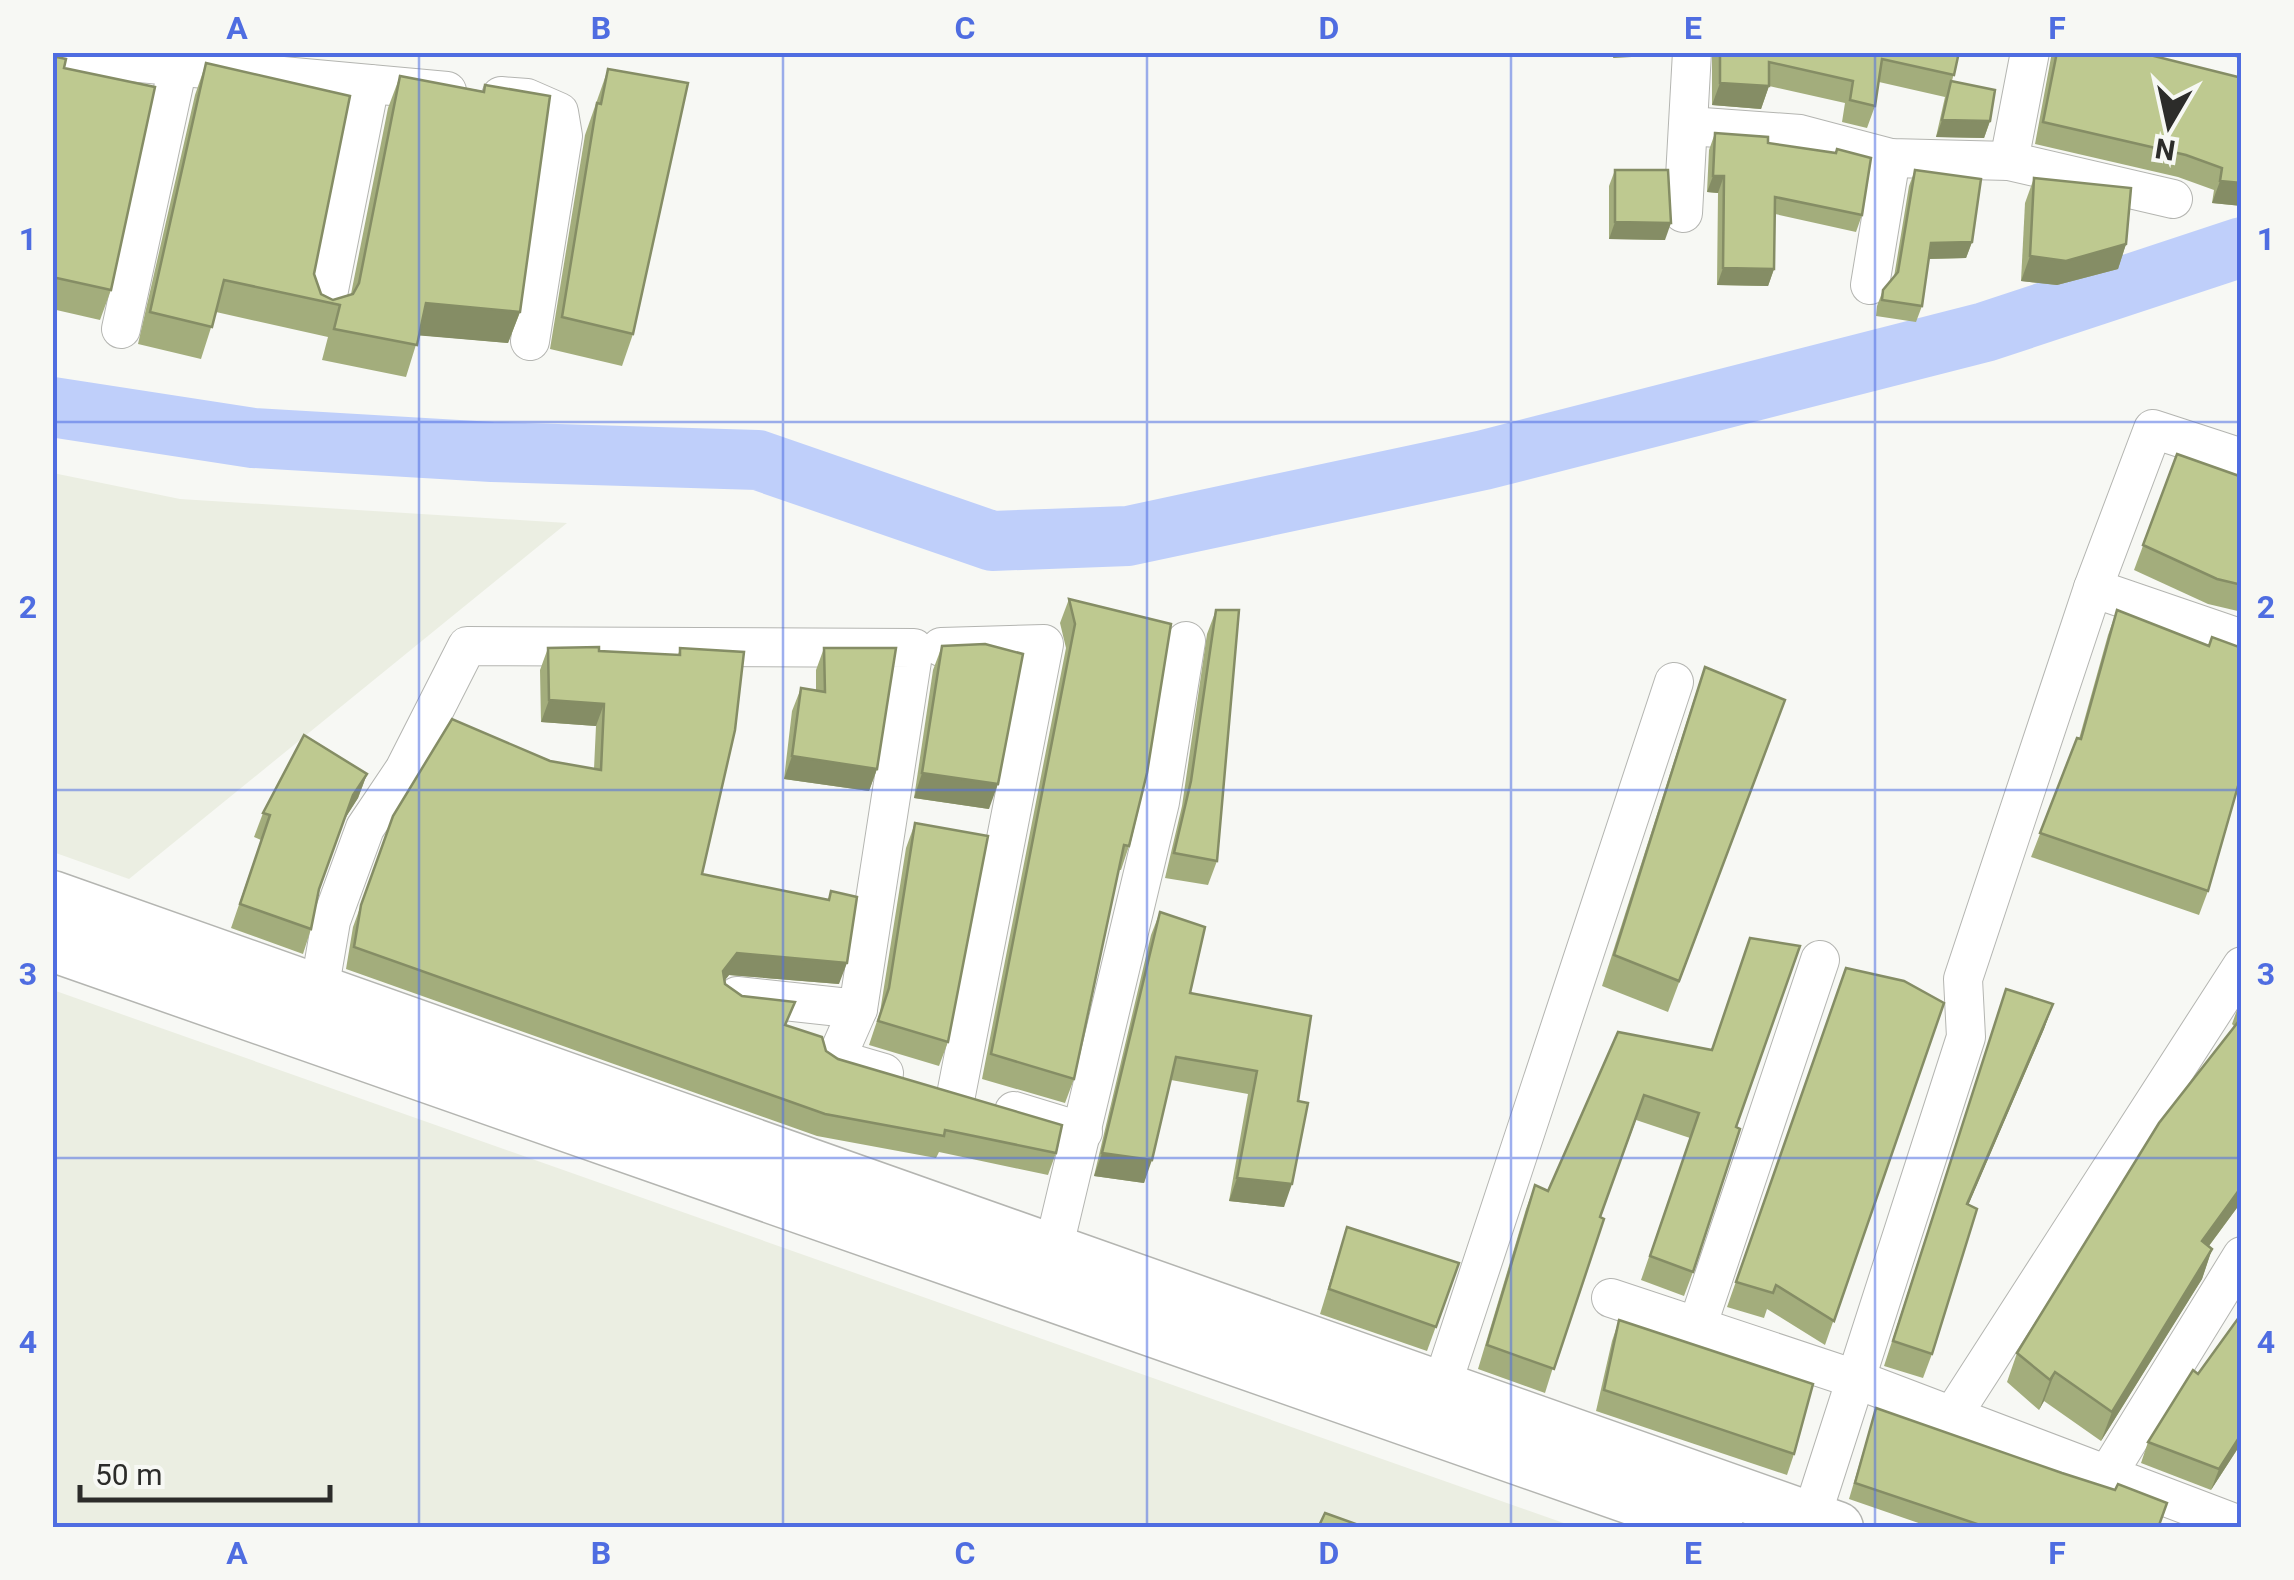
<svg xmlns="http://www.w3.org/2000/svg" width="2294" height="1580" viewBox="0 0 2294 1580" font-family="Roboto,sans-serif">
  <style>
    .built { fill: #ebeee2 }
    .lines { fill: none; stroke-linecap: round; stroke-linejoin: round }
    .river { stroke: #bfcffa; stroke-width: 60 }
    .street-casing { stroke: #b4b5b1; stroke-width: 40 }
    .secondary-casing { stroke: #b4b5b1; stroke-width: 55 }
    .street { stroke: #fff; stroke-width: 38 }
    .secondary { stroke: #fff; stroke-width: 52 }
    .wall { fill: #a3ad7c }
    .shaded-wall { fill: #858d65 }
    .building { fill: #bec990; stroke: #858d65; stroke-width: 2.5 }
    .grid { fill: none; stroke: #4f6de1; stroke-width: 2.5; stroke-opacity: 0.55 }
    .neatline { fill: none; stroke: #4f6de1; stroke-width: 4 }
    .grid-label { font-size: 32px; text-anchor: middle; font-weight: bold; fill: #4f6de1 }
  </style>
  <rect width="100%" height="100%" fill="#f7f8f4"/>
  <g class="built">
    <polygon points="53,473 180,499 567,523 129,879 53,852"/>
    <polygon points="53,990 1575,1527 53,1527"/>
  </g>
  <g class="lines">
    <polyline class="river" points="52,407 253,438 492,452 758,460 992,541 1128,536 1484,460 1985,332 2242,247"/>
    <defs>
      <g id="street">
        <polyline points="52,55 447,91"/>
        <polyline points="501,96 527,98 559,112 563,136 530,341"/>
        <polyline points="1689,126 1800,134 1891,158 2009,161 2173,199"/>
        <polyline points="2009,161 2030,52"/>
        <polyline points="1683,213 1692,52"/>
        <polyline points="1870,285 1891,158"/>
        <polyline points="325,310 370,84"/>
        <polyline points="121,329 178,66"/>
        <polyline points="2093,588 2242,639"/>
        <polyline points="941,647 1044,644 956,1095"/>
        <polyline points="319,991 331,921 365,828 404,770 467,646 914,648 858,1009 836,1059 884,1073"/>
        <polyline points="737,996 858,1009"/>
        <polyline points="1014,1111 1083,1132"/>
        <polyline points="1053,1250 1160,802 1186,641"/>
        <polyline points="1611,1298 1855,1379 2242,1526"/>
        <polyline points="1697,1327 1820,960"/>
        <polyline points="1441,1388 1674,682"/>
        <polyline points="1952,1416 2242,966"/>
        <polyline points="2107,1475 2242,1256"/>
        <polyline points="1811,1518 1966,1037 1963,979 2093,588 2153,429 2242,458"/>
      </g>
      <g id="secondary">
        <polyline points="52,897 1837,1528"/>
        <polyline points="52,945 1717,1528"/>
      </g>
    </defs>
    <use href="#street" class="street-casing"/>
    <use href="#secondary" class="secondary-casing"/>
    <use href="#street" class="street"/>
    <use href="#secondary" class="secondary"/>
  </g>
  <g class="wall">
    <polygon points="1712,52 1959,52 1952,81 1990,121 1984,138 1936,137 1945,97 1879,82 1875,106 1867,128 1842,122 1845,103 1769,86 1761,109 1712,105"/>
    <polygon points="2052,52 2138,52 2242,78 2242,206 2212,203 2214,190 2178,177 2035,144"/>
    <polygon points="2218,52 2242,52 2242,59"/>
    <polygon points="52,56 64,68 111,290 100,320 52,309"/>
    <polygon points="206,63 314,274 321,294 333,300 351,294 388,108 400,76 483,91 485,85 520,312 508,343 419,335 406,377 322,360 328,337 216,312 201,359 138,344 195,95"/>
    <polygon points="608,69 633,334 622,366 550,349 585,135"/>
    <polygon points="1715,133 1768,143 1862,215 1856,232 1775,214 1774,269 1768,286 1717,285 1718,193 1707,192 1709,150"/>
    <polygon points="1615,170 1665,240 1609,239 1609,186"/>
    <polygon points="1915,170 1972,242 1966,258 1929,259 1922,306 1916,322 1876,316 1877,306 1883,290 1894,277 1909,186"/>
    <polygon points="2034,178 2126,244 2118,269 2057,285 2021,281 2025,203"/>
    <polygon points="2177,454 2242,477 2242,612 2208,604 2134,570"/>
    <polygon points="1069,599 1129,846 1121,870 1118,870 1074,1079 1065,1103 982,1079 1066,648 1060,623"/>
    <polygon points="1216,610 1217,861 1208,885 1165,878 1182,806 1207,634"/>
    <polygon points="2117,610 2209,646 2242,648 2242,793 2236,791 2208,891 2199,915 2031,857 2077,738 2079,739 2108,635"/>
    <polygon points="942,646 989,809 914,798 933,670"/>
    <polygon points="548,648 678,655 680,648 702,874 839,984 729,975 724,981 725,984 838,1059 1056,1153 1048,1175 939,1152 936,1158 817,1136 346,969 353,927 393,816 550,761 594,769 596,726 541,722 540,670"/>
    <polygon points="824,648 877,769 869,791 784,779 792,711 801,688 816,690 816,670"/>
    <polygon points="1705,667 1785,700 1668,1012 1602,986 1694,699"/>
    <polygon points="367,774 358,798 344,820 319,889 311,929 303,954 231,928 261,840 254,837 263,813"/>
    <polygon points="915,823 948,1042 939,1066 869,1045 880,1012 906,848"/>
    <polygon points="1160,912 1190,993 1298,1101 1284,1207 1229,1201 1248,1094 1171,1080 1144,1183 1094,1176 1151,935"/>
    <polygon points="1846,968 1944,1003 1825,1345 1767,1309 1764,1318 1727,1307"/>
    <polygon points="2006,989 2053,1004 2044,1029 1968,1205 1932,1354 1923,1378 1884,1366"/>
    <polygon points="2242,996 2242,1201 2209,1246 2212,1249 2202,1279 2101,1441 2044,1401 2039,1410 2007,1382 2017,1353 2234,1026 2232,1024"/>
    <polygon points="1618,1032 1736,1127 1693,1272 1684,1296 1641,1280 1690,1138 1636,1120 1600,1217 1545,1393 1478,1369 1526,1209 1535,1185 1548,1191"/>
    <polygon points="1347,1227 1459,1263 1427,1351 1320,1314"/>
    <polygon points="2242,1313 2242,1442 2211,1490 2141,1463 2148,1442"/>
    <polygon points="1619,1320 1794,1454 1787,1475 1596,1411 1612,1341"/>
    <polygon points="1876,1408 2062,1473 2115,1490 2158,1528 1933,1528 1849,1499"/>
  </g>
  <g class="shaded-wall">
    <polygon points="1615,52 1670,52 1669,55 1613,58"/>
    <polygon points="1720,83 1769,86 1761,109 1712,105"/>
    <polygon points="1942,120 1990,121 1984,138 1936,137"/>
    <polygon points="1713,176 1724,176 1718,193 1707,192"/>
    <polygon points="2220,181 2242,183 2242,206 2212,203"/>
    <polygon points="1615,222 1671,223 1665,240 1609,239"/>
    <polygon points="1972,242 1966,258 1925,259 1931,243"/>
    <polygon points="2126,244 2118,269 2057,285 2021,281 2030,256"/>
    <polygon points="1723,268 1774,269 1768,286 1717,285"/>
    <polygon points="426,303 520,312 508,343 414,335"/>
    <polygon points="549,700 604,704 596,726 541,722"/>
    <polygon points="792,756 877,769 869,791 784,779"/>
    <polygon points="922,773 998,784 989,809 914,798"/>
    <polygon points="367,774 358,798 344,820 353,795"/>
    <polygon points="737,953 847,963 839,984 729,975 715,993 723,971"/>
    <polygon points="2053,1004 2044,1029 1958,1229 1967,1204"/>
    <polygon points="1102,1153 1152,1160 1144,1183 1094,1176"/>
    <polygon points="1237,1178 1292,1184 1284,1207 1229,1201"/>
    <polygon points="2242,1186 2242,1201 2191,1270 2202,1241"/>
    <polygon points="2212,1249 2202,1279 2101,1441 2112,1412"/>
    <polygon points="2055,1372 2044,1401 2039,1410 2050,1380"/>
    <polygon points="2242,1433 2242,1442 2211,1490 2219,1469"/>
  </g>
  <g class="building">
    <polygon points="1720,52 1959,52 1954,75 1882,59 1875,106 1850,100 1853,81 1769,62 1769,86 1720,83"/>
    <polygon points="2057,52 2138,52 2242,78 2242,183 2220,181 2222,168 2186,155 2043,122"/>
    <polygon points="52,56 66,59 64,68 155,87 111,290 52,277"/>
    <polygon points="206,63 350,96 314,274 321,294 333,300 353,294 359,283 400,76 484,92 485,85 550,96 520,312 426,303 417,345 334,329 340,305 224,280 212,327 150,312"/>
    <polygon points="608,69 688,83 633,334 562,317 597,103 601,104"/>
    <polygon points="1951,81 1995,90 1990,121 1942,120"/>
    <polygon points="1715,133 1768,137 1768,143 1836,153 1837,149 1871,158 1862,215 1775,197 1774,269 1723,268 1724,176 1713,176"/>
    <polygon points="1615,170 1668,170 1671,223 1615,222"/>
    <polygon points="1915,170 1981,179 1972,242 1931,243 1922,306 1882,300 1883,290 1898,272"/>
    <polygon points="2034,178 2131,188 2126,244 2066,261 2030,256"/>
    <polygon points="2177,454 2242,477 2242,585 2217,579 2143,545"/>
    <polygon points="1069,599 1171,624 1147,773 1129,846 1124,845 1074,1079 991,1054 1075,624"/>
    <polygon points="1216,610 1239,610 1217,861 1174,853 1191,781"/>
    <polygon points="2117,610 2209,646 2212,637 2242,648 2242,772 2208,891 2040,833 2077,738 2081,739"/>
    <polygon points="985,644 1023,654 998,784 922,773 942,646"/>
    <polygon points="599,647 599,651 680,655 680,648 744,652 735,730 702,874 829,900 831,891 857,897 847,963 737,953 723,971 725,984 742,996 795,1002 785,1025 822,1037 826,1051 838,1059 1062,1125 1056,1153 945,1130 944,1136 825,1114 354,947 361,905 393,816 452,719 550,761 601,770 604,704 549,700 548,648"/>
    <polygon points="824,648 896,648 877,769 792,756 801,688 825,692"/>
    <polygon points="1705,667 1785,700 1679,981 1614,955"/>
    <polygon points="304,735 367,774 353,795 319,889 311,929 240,904 270,815 263,813"/>
    <polygon points="915,823 988,836 948,1042 878,1021 889,988"/>
    <polygon points="1160,912 1205,927 1190,993 1311,1016 1298,1101 1308,1103 1292,1184 1237,1178 1257,1071 1176,1057 1152,1160 1102,1153"/>
    <polygon points="1750,938 1800,946 1736,1127 1740,1129 1693,1272 1650,1256 1699,1113 1644,1095 1600,1217 1604,1219 1554,1369 1487,1345 1535,1185 1548,1191 1618,1032 1712,1050"/>
    <polygon points="1846,968 1904,981 1944,1003 1834,1321 1776,1285 1773,1293 1736,1282"/>
    <polygon points="2006,989 2053,1004 1967,1204 1977,1209 1932,1354 1893,1341"/>
    <polygon points="2242,1017 2242,1186 2202,1241 2212,1249 2112,1412 2055,1372 2050,1380 2017,1353 2159,1123"/>
    <polygon points="1347,1227 1459,1263 1436,1327 1329,1289"/>
    <polygon points="2242,1313 2242,1433 2219,1469 2148,1442 2193,1370 2198,1374"/>
    <polygon points="1619,1320 1813,1384 1794,1454 1604,1390"/>
    <polygon points="1876,1408 2062,1473 2115,1490 2118,1484 2167,1503 2158,1528 1989,1528 1855,1483"/>
    <polygon points="1325,1513 1367,1528 1318,1528"/>
  </g>
  <path class="grid" d="M419,52V1528M783,52V1528M1147,52V1528M1511,52V1528M1875,52V1528M52,422H2242M52,790H2242M52,1158H2242"/>
  <rect width="2294" height="1580" fill="none" stroke="#f7f8f4" stroke-width="110"/>
  <g transform="translate(2169 125) rotate(189)" stroke="#f7f8f4" stroke-width="8" paint-order="stroke">
  <path d="M0-8L18 38L0 25L-18 38Z" fill="#2c2c2a"/>
  <text y="-15" font-size="28" font-weight="bold" text-anchor="middle" fill="#2c2c2a">N</text>
  </g>
  <path d="M80 1485v15h250v-15" fill="none" stroke="#2c2c2a" stroke-width="5"/>
  <text x="95" y="1485" font-size="30" fill="#2c2c2a" stroke="#f7f8f4" stroke-width="8" paint-order="stroke">50 m</text>
  <rect x="55" y="55" width="2184" height="1470" class="neatline"/>
  <g class="grid-label">
    <text x="237" y="39">A</text>
    <text x="601" y="39">B</text>
    <text x="965" y="39">C</text>
    <text x="1329" y="39">D</text>
    <text x="1693" y="39">E</text>
    <text x="2057" y="39">F</text>
    <text x="28" y="250">1</text>
    <text x="2266" y="250">1</text>
    <text x="28" y="618">2</text>
    <text x="2266" y="618">2</text>
    <text x="28" y="985">3</text>
    <text x="2266" y="985">3</text>
    <text x="28" y="1353">4</text>
    <text x="2266" y="1353">4</text>
    <text x="237" y="1564">A</text>
    <text x="601" y="1564">B</text>
    <text x="965" y="1564">C</text>
    <text x="1329" y="1564">D</text>
    <text x="1693" y="1564">E</text>
    <text x="2057" y="1564">F</text>
  </g>
</svg>
